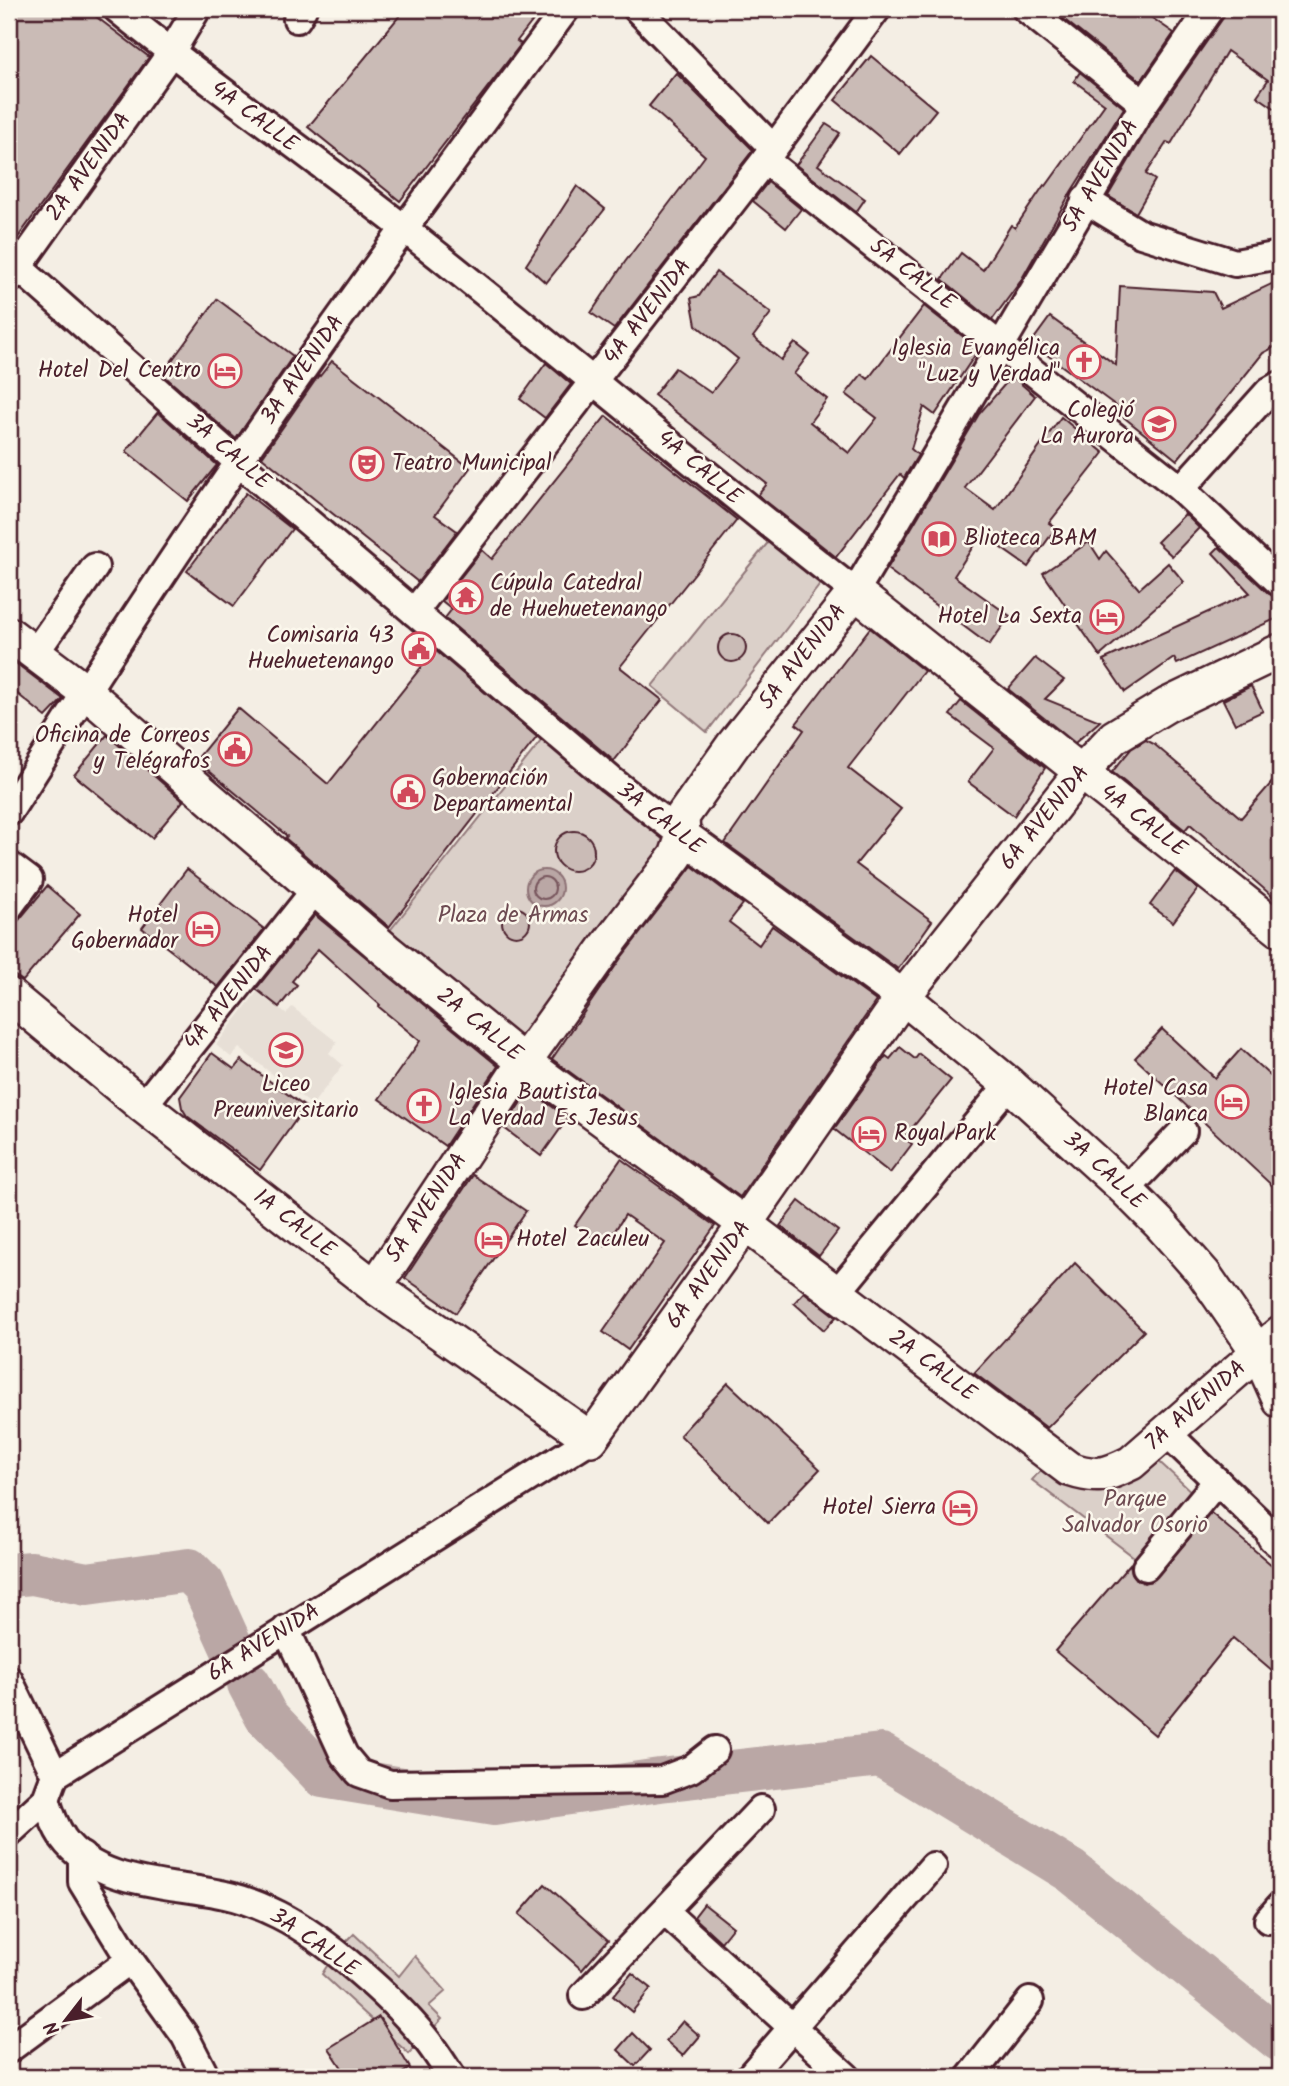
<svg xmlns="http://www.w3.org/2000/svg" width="1289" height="2086" viewBox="0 0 1289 2086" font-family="Kalam,sans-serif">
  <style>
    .built { fill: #e7dfd6 }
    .green { fill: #dbd0c9; stroke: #92787a; stroke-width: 2 }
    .water { fill: #baa7a5; stroke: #8d7174; stroke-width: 2 }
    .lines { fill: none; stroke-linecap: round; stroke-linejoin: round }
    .shore { stroke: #77555c; stroke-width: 2 }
    .river { stroke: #baa7a5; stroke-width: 44 }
    .building { fill: #cabbb6; stroke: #4a1f2b; stroke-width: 2 }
    .minor-casing { stroke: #4a1f2b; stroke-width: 32 }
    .major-casing { stroke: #4a1f2b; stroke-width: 38 }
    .minor { stroke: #fbf7ec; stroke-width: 26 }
    .major { stroke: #fbf7ec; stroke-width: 33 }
    .labels { text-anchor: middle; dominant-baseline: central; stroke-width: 5; stroke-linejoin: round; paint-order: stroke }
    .street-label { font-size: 23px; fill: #4a1f2b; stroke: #fbf7ec }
    .poi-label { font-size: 23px; fill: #4a1f2b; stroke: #fbf7ec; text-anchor: end }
    .park-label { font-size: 23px; fill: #6e4b52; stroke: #fbf7ec }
  </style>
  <rect width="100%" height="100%" fill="#f4eee4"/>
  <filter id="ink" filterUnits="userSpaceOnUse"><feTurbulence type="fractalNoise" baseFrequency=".0143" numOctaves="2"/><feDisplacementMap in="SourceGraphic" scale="14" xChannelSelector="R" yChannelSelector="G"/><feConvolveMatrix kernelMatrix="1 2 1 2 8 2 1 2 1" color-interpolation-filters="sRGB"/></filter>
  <g filter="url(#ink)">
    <polygon class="built" points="257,992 286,1014 292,1007 337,1042 329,1053 343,1065 312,1105 239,1048 231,1057 216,1045"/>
    <g class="green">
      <polygon points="770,540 822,582 707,732 652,686"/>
      <polygon points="549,731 675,836 530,1045 388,933"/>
      <polygon points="1153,1456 1194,1494 1142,1563 1032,1480 1046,1464"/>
      <polygon points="354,1934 399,1976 415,1956 446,1991 429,2006 442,2019 409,2054 322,1974 335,1953"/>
    </g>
    <circle class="water" cx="544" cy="888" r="18"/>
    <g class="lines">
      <circle class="shore" cx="544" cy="888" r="11"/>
      <g class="river">
        <polyline points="9,1575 32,1573 87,1584 189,1570 203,1584 232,1648"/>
        <polyline points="249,1684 266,1716 323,1776 494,1804 660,1780 881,1755 1071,1871 1280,2040"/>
      </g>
    </g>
    <g class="building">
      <polygon points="9,9 86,9 149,57 13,244 9,244"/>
      <polygon points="405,9 542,9 517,41 521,44 400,201 308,127"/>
      <polygon points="1051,9 1139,9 1174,33 1141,81"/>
      <polygon points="1226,9 1280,9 1280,112 1257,96 1268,80 1227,51 1171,144 1167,142 1146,174 1155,180 1136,213 1108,196 1157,113 1223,18"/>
      <polygon points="871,56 936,110 900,154 835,100"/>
      <polygon points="1080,72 1124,108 1071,192 1020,282 992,320 942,279 961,253 983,270 1011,225 1015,228 1044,185 1046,186 1105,104 1074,81"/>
      <polygon points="676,73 753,150 614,329 591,313 625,262 705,156 649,106"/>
      <polygon points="826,124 840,133 818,165 865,199 856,212 796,165"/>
      <polygon points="768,182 801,209 786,228 753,201"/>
      <polygon points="577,186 605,209 546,283 526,265"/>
      <polygon points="716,272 771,313 753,337 781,360 795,343 809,354 794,374 827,399 810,422 849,453 877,418 846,394 862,374 868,379 924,306 979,349 935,415 924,407 911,449 918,455 904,478 900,474 836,557 758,495 767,484 654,395 675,368 711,393 738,359 696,325 691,298 699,296"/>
      <polygon points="1280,280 1280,344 1263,353 1177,460 1116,411 1119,408 1031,343 1050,317 1116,365 1120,286 1213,292 1221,308"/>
      <polygon points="217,299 293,356 236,439 162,374"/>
      <polygon points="332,361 470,468 435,515 457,531 418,582 262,457 319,375 320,376"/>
      <polygon points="546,363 571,384 545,418 520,399"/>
      <polygon points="1012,376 1035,396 965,488 995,510 1061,417 1104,453 1049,523 1056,528 1028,567 981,534 954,576 1010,616 989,645 887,569 979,414"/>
      <polygon points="158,412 217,465 188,501 126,451"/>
      <polygon points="606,416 737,520 620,667 662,700 614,761 445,618 452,609 442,601 482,550 492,559"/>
      <polygon points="246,493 292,529 234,606 187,571"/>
      <polygon points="1185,514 1199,528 1172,556 1157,542"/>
      <polygon points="1089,542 1100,559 1106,551 1139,589 1168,563 1184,582 1100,656 1043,573"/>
      <polygon points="1219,547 1269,594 1280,598 1280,617 1177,664 1174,658 1125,692 1103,660 1250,593 1213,553"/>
      <polygon points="870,628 924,671 848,768 901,809 856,864 932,921 898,969 725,843 804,730 796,724"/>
      <circle cx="732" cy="648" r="14"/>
      <polygon points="435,650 537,737 389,927 285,838 287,836 196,760 238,708 328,784"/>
      <polygon points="9,658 63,699 46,717 9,687"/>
      <polygon points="1035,658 1064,680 1045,699 1100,721 1075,743 1008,689"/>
      <polygon points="1251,686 1263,711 1235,724 1223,700"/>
      <polygon points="961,701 1045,768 1014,816 968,782 994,748 950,715"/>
      <polygon points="107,735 183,801 152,838 74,775"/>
      <polygon points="1146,740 1154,744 1241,818 1280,773 1280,903 1190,824 1185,830 1112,772 1131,749"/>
      <circle cx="574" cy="851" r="20"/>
      <polygon points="692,866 743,904 729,922 759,945 772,926 876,1001 740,1197 552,1059 621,958"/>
      <polygon points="187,869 264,929 218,987 142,928"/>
      <polygon points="1175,871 1198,889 1173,922 1150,905"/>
      <polygon points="47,886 80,914 23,981 9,972 9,932"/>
      <circle cx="516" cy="922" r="14"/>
      <polygon points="315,915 498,1066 445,1146 379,1099 420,1041 379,1007 380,1005 318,949 292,981 297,985 279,1007 256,989"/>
      <polygon points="1162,1029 1215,1078 1241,1049 1280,1085 1280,1193 1135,1058"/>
      <polygon points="900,1047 915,1059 919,1054 951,1080 904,1138 912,1144 890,1173 834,1129 886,1056 890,1059"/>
      <polygon points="212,1053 234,1069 241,1060 305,1107 260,1170 187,1116 182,1108 180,1097"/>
      <polygon points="529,1090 568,1118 541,1156 504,1128"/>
      <polygon points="621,1159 715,1226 628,1350 603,1332 665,1243 625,1215 605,1246 575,1225"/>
      <polygon points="473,1175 526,1211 456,1313 405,1278"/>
      <polygon points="799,1201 838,1231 819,1256 780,1226"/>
      <polygon points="1075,1263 1144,1331 1047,1428 974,1373"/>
      <polygon points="804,1292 836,1317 824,1330 794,1303"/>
      <polygon points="728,1383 820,1469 768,1523 680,1435"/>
      <polygon points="1211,1513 1280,1572 1280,1678 1233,1638 1155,1735 1055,1651 1130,1564 1132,1573 1137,1580 1144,1583 1152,1581"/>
      <polygon points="545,1884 608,1940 582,1970 519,1914"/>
      <polygon points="704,1904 733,1927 721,1942 694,1917"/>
      <polygon points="632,1973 651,1988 632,2012 613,1996"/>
      <polygon points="379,2017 410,2068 396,2077 348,2077 329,2048"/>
      <polygon points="683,2021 700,2036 683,2056 666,2041"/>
      <polygon points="633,2033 650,2050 635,2066 618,2050"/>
    </g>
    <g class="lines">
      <defs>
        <g id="minor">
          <path d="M117,9C211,86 311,155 406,230C557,349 703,474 855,592L1144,104L1210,9"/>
          <polyline points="637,9 773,148"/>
          <polyline points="1026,9 1144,104"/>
          <polyline points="297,19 303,9"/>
          <polyline points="765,160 1181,489 1280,583"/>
          <polyline points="1085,200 1141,234 1235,263 1280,255"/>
          <polyline points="9,259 238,462 610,779 683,836"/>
          <polyline points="10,279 170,54 197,9"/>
          <polyline points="1181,489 1269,391 1280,385"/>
          <polyline points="414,612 765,160 877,9"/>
          <polyline points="35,653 95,567"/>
          <path d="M9,812C83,695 159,578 238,463C343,309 455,159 566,9"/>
          <polyline points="9,865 29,880 9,907"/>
          <polyline points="143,1106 315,890"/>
          <polyline points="1126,1190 1183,1131"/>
          <polyline points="836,1294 1009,1084"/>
          <polyline points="1165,1431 1274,1536"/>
          <polyline points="1146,1567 1217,1481"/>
          <polyline points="286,1629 344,1755 359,1773 390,1784 662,1780 691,1769 715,1750"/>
          <polyline points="9,1680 55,1775"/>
          <path d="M46,1799C50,1813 55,1826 63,1838C97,1886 174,1883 225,1895C244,1899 261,1906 279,1915C325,1938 393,1998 425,2038C435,2050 443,2064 452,2077"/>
          <polyline points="9,1833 46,1799 55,1775 591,1439"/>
          <polyline points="82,1856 82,1882 130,1960 185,2036 206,2077"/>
          <polyline points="665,1912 847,2077"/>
          <polyline points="1268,1920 1280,1906"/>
          <polyline points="583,1996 761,1809"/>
          <polyline points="9,2049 130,1960"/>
          <polyline points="749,2077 933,1866"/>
          <polyline points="970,2077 1030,2001"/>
        </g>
        <g id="major">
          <path d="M9,634L86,692L386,950L524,1062L745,1224L1069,1469C1096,1478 1105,1476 1131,1463L1280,1333"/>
          <polyline points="683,836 903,997 1009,1084 1126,1190 1160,1224 1204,1274 1258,1352 1280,1401"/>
          <polyline points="9,995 143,1106 375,1287 591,1439 745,1224 903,997 1081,772 1114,737 1167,705 1280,651"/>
          <polyline points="375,1287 524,1062 606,947 676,856 683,836 682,817 733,745 855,592 1280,930"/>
          <polyline points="1280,1530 1274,1536 1280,1541"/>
        </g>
      </defs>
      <use href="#minor" class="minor-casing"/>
      <use href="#major" class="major-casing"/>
      <use href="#minor" class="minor"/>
      <use href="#major" class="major"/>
    </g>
  </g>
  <defs>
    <symbol id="church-ring" viewBox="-11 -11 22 22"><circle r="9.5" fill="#fbf7ec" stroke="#d1495b" stroke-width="1.5"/><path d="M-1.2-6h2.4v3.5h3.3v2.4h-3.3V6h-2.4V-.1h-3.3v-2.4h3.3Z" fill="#d1495b"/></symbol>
    <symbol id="hotel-ring" viewBox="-11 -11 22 22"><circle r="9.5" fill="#fbf7ec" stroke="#d1495b" stroke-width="1.5"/><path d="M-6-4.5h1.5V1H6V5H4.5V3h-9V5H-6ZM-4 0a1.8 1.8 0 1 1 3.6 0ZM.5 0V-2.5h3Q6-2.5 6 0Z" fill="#d1495b"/></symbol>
    <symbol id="university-ring" viewBox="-11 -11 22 22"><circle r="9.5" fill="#fbf7ec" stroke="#d1495b" stroke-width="1.5"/><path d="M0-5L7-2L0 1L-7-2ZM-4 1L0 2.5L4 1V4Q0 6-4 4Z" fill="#d1495b"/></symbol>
    <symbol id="theatre-ring" viewBox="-11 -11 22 22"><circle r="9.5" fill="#fbf7ec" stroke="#d1495b" stroke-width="1.5"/><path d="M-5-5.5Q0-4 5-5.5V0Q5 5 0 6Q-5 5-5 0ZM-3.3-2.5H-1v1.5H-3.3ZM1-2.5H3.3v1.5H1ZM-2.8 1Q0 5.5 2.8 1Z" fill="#d1495b"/></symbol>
    <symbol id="library-ring" viewBox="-11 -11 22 22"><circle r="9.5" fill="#fbf7ec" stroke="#d1495b" stroke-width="1.5"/><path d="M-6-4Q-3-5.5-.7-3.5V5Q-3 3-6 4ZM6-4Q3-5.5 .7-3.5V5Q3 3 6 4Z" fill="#d1495b"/></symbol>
    <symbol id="temple-ring" viewBox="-11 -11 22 22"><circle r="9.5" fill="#fbf7ec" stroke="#d1495b" stroke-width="1.5"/><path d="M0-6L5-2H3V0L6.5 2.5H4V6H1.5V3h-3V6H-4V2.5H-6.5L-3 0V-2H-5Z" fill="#d1495b"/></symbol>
    <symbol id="civic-ring" viewBox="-11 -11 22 22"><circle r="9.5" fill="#fbf7ec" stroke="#d1495b" stroke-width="1.5"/><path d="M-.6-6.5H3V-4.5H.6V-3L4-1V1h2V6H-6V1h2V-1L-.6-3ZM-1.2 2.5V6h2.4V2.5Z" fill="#d1495b"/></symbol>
    <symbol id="school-ring" viewBox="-11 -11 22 22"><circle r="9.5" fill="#fbf7ec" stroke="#d1495b" stroke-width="1.5"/><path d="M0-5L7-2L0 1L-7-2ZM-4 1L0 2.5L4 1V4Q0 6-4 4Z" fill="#d1495b"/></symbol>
  </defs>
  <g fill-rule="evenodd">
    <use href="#church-ring" x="1065" y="343" width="38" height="38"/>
    <use href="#hotel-ring" x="206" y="352" width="38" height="38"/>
    <use href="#university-ring" x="1140" y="405" width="38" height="38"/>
    <use href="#theatre-ring" x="348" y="445" width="38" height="38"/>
    <use href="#library-ring" x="920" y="520" width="38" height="38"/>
    <use href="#temple-ring" x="447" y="578" width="38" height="38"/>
    <use href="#hotel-ring" x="1088" y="598" width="38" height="38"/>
    <use href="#civic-ring" x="400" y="630" width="38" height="38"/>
    <use href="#civic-ring" x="216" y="730" width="38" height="38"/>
    <use href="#civic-ring" x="389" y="773" width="38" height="38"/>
    <use href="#hotel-ring" x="184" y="910" width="38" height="38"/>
    <use href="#school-ring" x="267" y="1031" width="38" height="38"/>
    <use href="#hotel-ring" x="1213" y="1083" width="38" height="38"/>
    <use href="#church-ring" x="405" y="1087" width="38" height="38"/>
    <use href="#hotel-ring" x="850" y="1115" width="38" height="38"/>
    <use href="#hotel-ring" x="473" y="1221" width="38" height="38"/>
    <use href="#hotel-ring" x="941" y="1489" width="38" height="38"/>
  </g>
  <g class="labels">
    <g class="street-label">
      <text transform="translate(254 117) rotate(37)">4A CALLE</text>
      <text transform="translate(89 167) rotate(-54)">2A AVENIDA</text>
      <text transform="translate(1101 176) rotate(-59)">5A AVENIDA</text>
      <text transform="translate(912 275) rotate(38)">5A CALLE</text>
      <text transform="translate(648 312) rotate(-52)">4A AVENIDA</text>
      <text transform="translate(303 370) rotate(-55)">3A AVENIDA</text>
      <text transform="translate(228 452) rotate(41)">3A CALLE</text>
      <text transform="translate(699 468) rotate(40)">4A CALLE</text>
      <text transform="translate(803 657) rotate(-52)">5A AVENIDA</text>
      <text transform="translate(1045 818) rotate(-51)">6A AVENIDA</text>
      <text transform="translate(660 819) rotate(38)">3A CALLE</text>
      <text transform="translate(1143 821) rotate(38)">4A CALLE</text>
      <text transform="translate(229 998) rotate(-51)">4A AVENIDA</text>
      <text transform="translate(479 1025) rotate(39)">2A CALLE</text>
      <text transform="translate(1104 1171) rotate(43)">3A CALLE</text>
      <text transform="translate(427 1208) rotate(-56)">5A AVENIDA</text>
      <text transform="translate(294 1224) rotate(38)">1A CALLE</text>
      <text transform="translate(709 1275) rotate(-54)">6A AVENIDA</text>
      <text transform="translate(932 1366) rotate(37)">2A CALLE</text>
      <text transform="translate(1196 1406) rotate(-41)">7A AVENIDA</text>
      <text transform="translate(264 1643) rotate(-32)">6A AVENIDA</text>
      <text transform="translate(314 1943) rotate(35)">3A CALLE</text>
    </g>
    <g class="poi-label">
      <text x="1060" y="349">Iglesia Evangélica<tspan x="1060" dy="26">"Luz y Verdad"</tspan></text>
      <text x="201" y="371">Hotel Del Centro</text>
      <text x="1134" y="411">Colegió<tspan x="1134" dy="26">La Aurora</tspan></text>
      <text x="392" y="464" text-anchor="start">Teatro Municipal</text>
      <text x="964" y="539" text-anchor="start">Blioteca BAM</text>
      <text x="490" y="584" text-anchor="start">Cúpula Catedral<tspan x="490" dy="26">de Huehuetenango</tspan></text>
      <text x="1082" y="617">Hotel La Sexta</text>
      <text x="394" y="636">Comisaria 43<tspan x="394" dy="26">Huehuetenango</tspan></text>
      <text x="210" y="736">Oficina de Correos<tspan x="210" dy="26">y Telégrafos</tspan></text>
      <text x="432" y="779" text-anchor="start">Gobernación<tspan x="432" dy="26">Departamental</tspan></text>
      <text x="178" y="916">Hotel<tspan x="178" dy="26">Gobernador</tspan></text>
      <text x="286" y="1085" text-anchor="middle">Liceo<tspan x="286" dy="26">Preuniversitario</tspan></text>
      <text x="1208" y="1089">Hotel Casa<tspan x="1208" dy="26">Blanca</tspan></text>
      <text x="448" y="1093" text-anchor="start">Iglesia Bautista<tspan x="448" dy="26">La Verdad Es Jesus</tspan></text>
      <text x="894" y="1134" text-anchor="start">Royal Park</text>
      <text x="516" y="1240" text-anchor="start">Hotel Zaculeu</text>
      <text x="936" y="1508">Hotel Sierra</text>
    </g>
    <g class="park-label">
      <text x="513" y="916">Plaza de Armas</text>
      <text x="1135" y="1500">Parque<tspan x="1135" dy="26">Salvador Osorio</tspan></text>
    </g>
  </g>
  <rect width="1289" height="2086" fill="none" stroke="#fbf7ec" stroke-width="35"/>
  <rect x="18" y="18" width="1254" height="2051" fill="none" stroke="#4a1f2b" stroke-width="2.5" filter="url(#ink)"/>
  <g transform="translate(66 2020) rotate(239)" stroke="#fbf7ec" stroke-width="5" paint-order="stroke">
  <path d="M0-5L12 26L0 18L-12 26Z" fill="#4a1f2b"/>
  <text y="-10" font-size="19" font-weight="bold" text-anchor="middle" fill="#4a1f2b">N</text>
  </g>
</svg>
